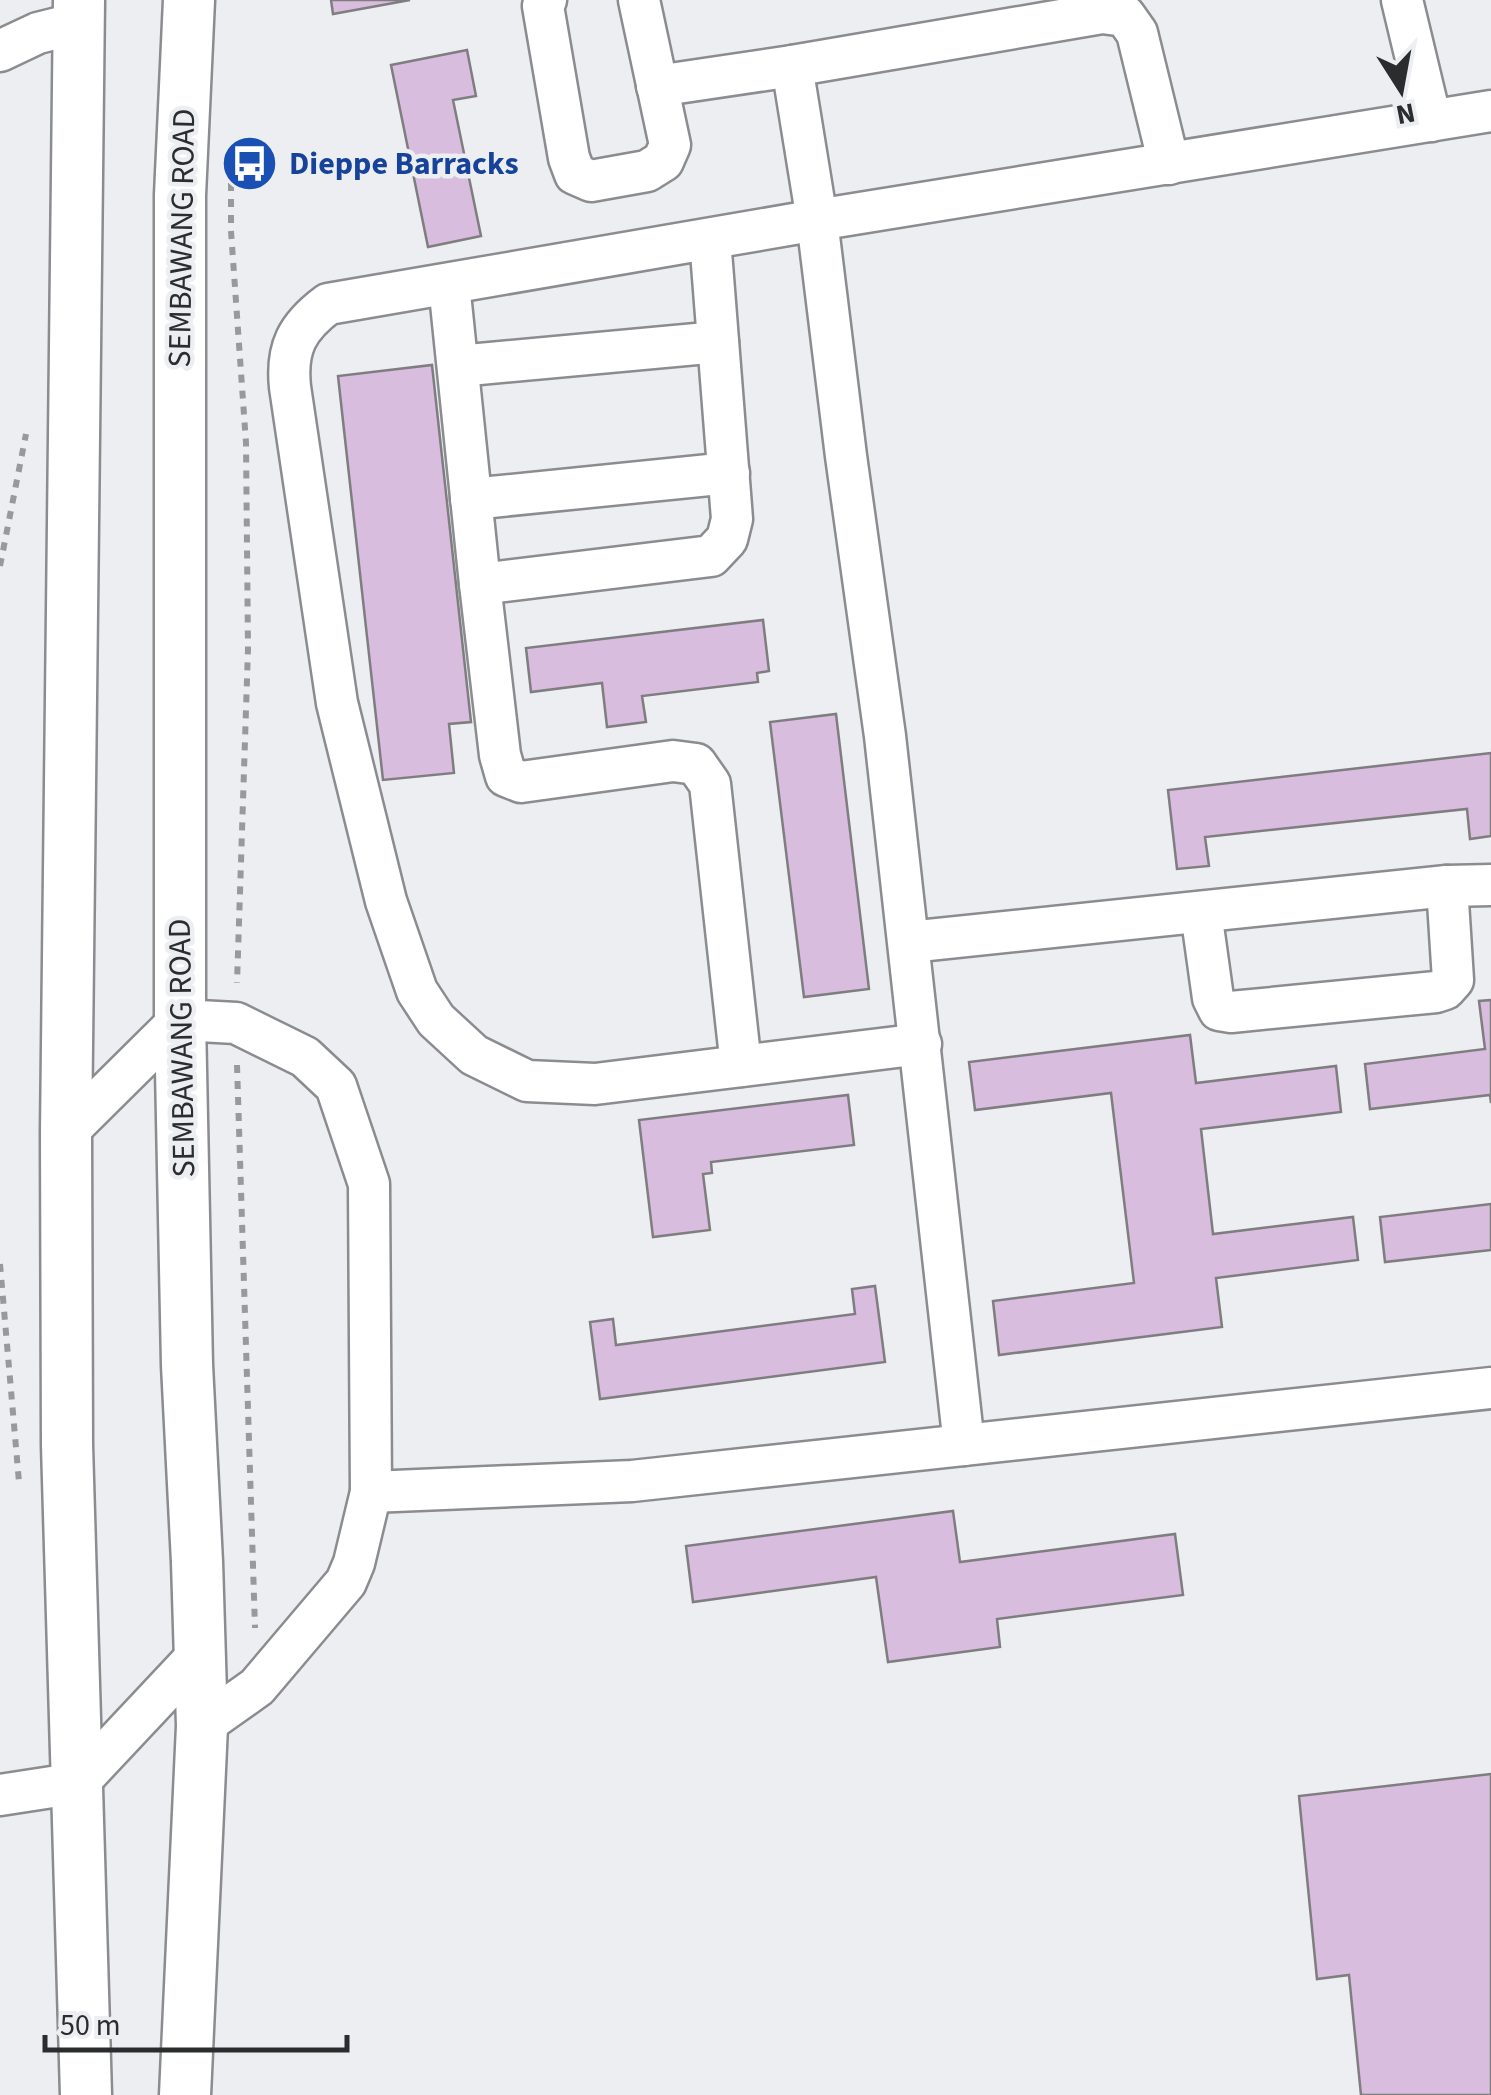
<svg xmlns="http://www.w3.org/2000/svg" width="1491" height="2095" viewBox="0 0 1491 2095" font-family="'Source Sans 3',sans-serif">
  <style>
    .building { fill: #d8bdde; stroke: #7f7d80; stroke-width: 2.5 }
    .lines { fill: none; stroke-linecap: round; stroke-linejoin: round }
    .minor-casing { stroke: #8a8c8f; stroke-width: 45 }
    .major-casing { stroke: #8a8c8f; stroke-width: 55 }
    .path { stroke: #98999c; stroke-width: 6; stroke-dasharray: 8 8; stroke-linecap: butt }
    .minor { stroke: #fff; stroke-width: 40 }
    .major { stroke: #fff; stroke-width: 50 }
    .labels { text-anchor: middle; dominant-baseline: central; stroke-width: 9; stroke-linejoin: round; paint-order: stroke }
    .transit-label { font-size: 32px; font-weight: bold; fill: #164399; stroke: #eceef2; text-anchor: start }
    .street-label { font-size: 32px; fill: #2b2c2d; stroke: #eceef2 }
  </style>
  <rect width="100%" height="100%" fill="#eceef2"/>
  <g class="building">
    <polygon points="331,0 410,0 333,14"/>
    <polygon points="467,50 476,96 453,100 481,236 428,247 391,65"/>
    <polygon points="432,365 471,722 449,724 454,773 383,780 338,376"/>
    <polygon points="763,620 769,671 757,673 758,682 642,696 646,722 607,727 602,683 531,692 526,648"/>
    <polygon points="836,714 869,989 804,997 770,722"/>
    <polygon points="1491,753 1491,836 1470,839 1467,809 1205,837 1209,866 1177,869 1168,790"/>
    <polygon points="1491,1000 1491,1103 1490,1095 1370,1109 1365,1064 1485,1049 1479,1001"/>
    <polygon points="1190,1035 1196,1083 1336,1066 1341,1112 1201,1129 1213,1234 1353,1217 1358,1260 1216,1278 1222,1327 999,1355 993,1301 1134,1283 1111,1093 975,1110 969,1062"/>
    <polygon points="848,1095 854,1145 711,1162 712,1173 703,1174 710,1230 653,1237 639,1120"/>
    <polygon points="1491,1204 1491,1250 1385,1262 1380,1217"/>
    <polygon points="875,1286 885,1362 600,1399 590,1322 613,1319 616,1345 855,1314 852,1289"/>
    <polygon points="953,1511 960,1562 1175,1534 1183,1595 997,1619 1000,1647 888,1662 876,1577 693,1602 686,1546"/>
    <polygon points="1491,1774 1491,2095 1361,2095 1349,1975 1317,1979 1299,1796"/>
  </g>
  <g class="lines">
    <defs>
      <g id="minor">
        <polyline points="546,0 543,6 569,158 575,174 591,181 647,171 663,161 670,145 639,0"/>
        <polyline points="1402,0 1431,121"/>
        <polyline points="0,51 38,33 78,23"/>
        <polyline points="792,66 817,220 846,456 885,736 964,1445"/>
        <polyline points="657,86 792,66 1102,13 1125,16 1137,33 1169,164"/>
        <polyline points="449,284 480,584 500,755 506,776 521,782 673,761 696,764 710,784 741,1066"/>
        <polyline points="458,366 718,342"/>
        <polyline points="471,499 729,473"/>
        <polyline points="480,584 711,556 727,539 732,519 710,239"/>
        <polyline points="1201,912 1213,998 1219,1010 1231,1012 1436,992 1445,989 1453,980 1447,886"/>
        <polyline points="909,942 1447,886 1491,885"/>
        <path d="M921,1044L595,1084L527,1081L474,1055L436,1020L417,991L386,901L337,703L290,387C286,348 297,327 328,304L817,220L1491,111"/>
        <polyline points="66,1133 180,1020 236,1023 305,1057 336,1086 369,1184 371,1492 354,1563 346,1582 257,1687 202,1726"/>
        <polyline points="371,1492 632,1481 1491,1388"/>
        <polyline points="0,1795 78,1783 200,1653"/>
      </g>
      <g id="major">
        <polyline points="79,0 66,1133 67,1445 86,2095"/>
        <polyline points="185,2095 202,1726 197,1562 187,1365 180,1020 180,195 189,0"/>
      </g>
    </defs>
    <use href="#minor" class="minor-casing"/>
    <use href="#major" class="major-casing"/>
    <g class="path">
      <polyline points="231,151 231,231 246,443 248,649 237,983"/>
      <polyline points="0,566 26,434"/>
      <polyline points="237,1065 255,1628"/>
      <polyline points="0,1264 19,1482"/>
    </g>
    <use href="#minor" class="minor"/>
    <use href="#major" class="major"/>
  </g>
  <defs>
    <symbol id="bus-disc" viewBox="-11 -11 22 22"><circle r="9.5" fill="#1a4fb4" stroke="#eceef2"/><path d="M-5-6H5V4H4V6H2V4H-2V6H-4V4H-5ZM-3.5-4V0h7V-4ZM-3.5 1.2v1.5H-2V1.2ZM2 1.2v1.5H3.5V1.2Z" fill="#fff"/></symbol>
  </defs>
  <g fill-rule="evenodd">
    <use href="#bus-disc" x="218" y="132" width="63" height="63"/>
  </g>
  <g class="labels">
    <g class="transit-label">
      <text x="289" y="164">Dieppe Barracks</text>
    </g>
    <g class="street-label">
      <text transform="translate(182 238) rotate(-89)">SEMBAWANG ROAD</text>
      <text transform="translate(182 1048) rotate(-91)">SEMBAWANG ROAD</text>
    </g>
  </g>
  <g transform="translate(1401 90) rotate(169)" stroke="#eceef2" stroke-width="8" paint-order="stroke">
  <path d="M0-8L18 38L0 25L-18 38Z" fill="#2b2c2d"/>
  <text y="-15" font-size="28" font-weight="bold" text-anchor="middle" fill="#2b2c2d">N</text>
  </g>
  <path d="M45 2035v15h302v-15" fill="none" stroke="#2b2c2d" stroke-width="5"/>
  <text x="60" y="2035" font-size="30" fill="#2b2c2d" stroke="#eceef2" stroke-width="8" paint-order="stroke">50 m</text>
</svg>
